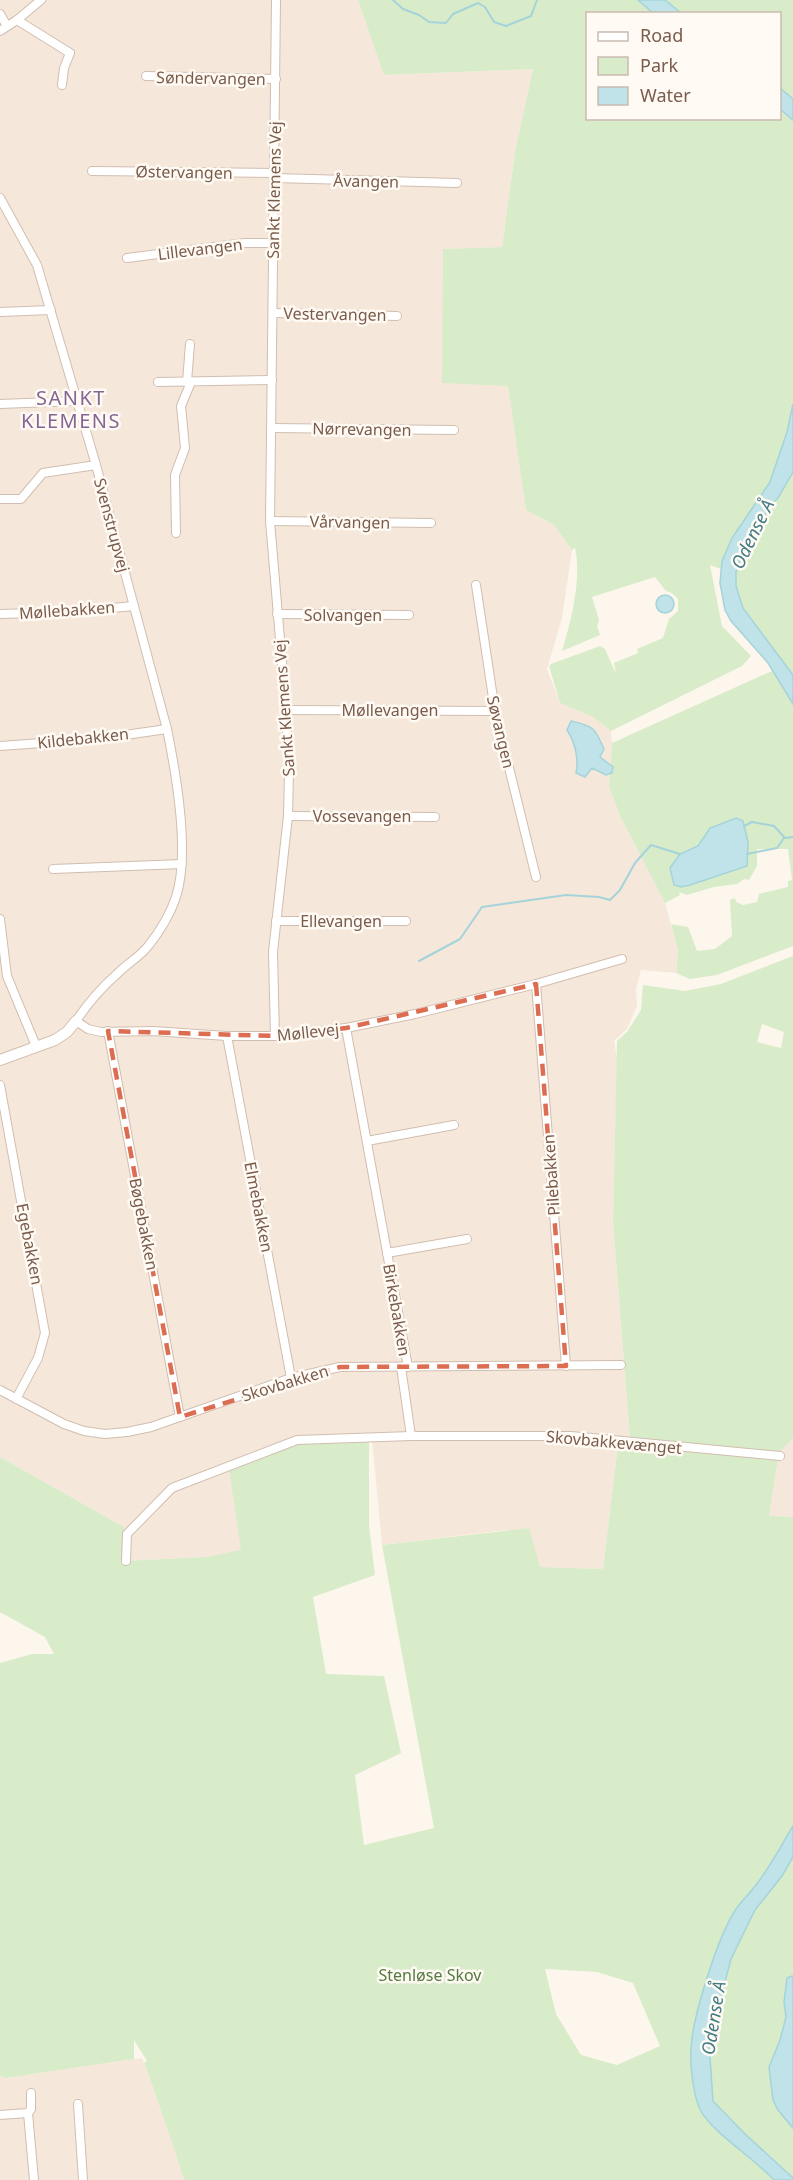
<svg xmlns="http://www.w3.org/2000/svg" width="793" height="2180" viewBox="0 0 793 2180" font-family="'Noto Sans',sans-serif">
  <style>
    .residential { fill: #f5e8da }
    .green { fill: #d8ecc9; fill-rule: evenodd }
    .water { fill: #bfe3e8; stroke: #a5d3da; stroke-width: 1.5 }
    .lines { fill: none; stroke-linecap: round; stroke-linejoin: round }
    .stream { stroke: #a5d3da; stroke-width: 2 }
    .street-casing { stroke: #d1beb0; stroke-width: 10 }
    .secondary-casing { stroke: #d6c0b0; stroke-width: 12 }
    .street { stroke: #fff; stroke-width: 8 }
    .secondary { stroke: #fff; stroke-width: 10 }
    .marked { fill: none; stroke: #dc6d51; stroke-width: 4.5; stroke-dasharray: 12 8; stroke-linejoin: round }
    .labels { text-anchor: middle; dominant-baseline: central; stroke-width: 5; stroke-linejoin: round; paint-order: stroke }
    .street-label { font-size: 16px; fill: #7a5c4d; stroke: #fffaf3 }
    .park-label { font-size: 16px; fill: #537a41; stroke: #fffaf3 }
    .water-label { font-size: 18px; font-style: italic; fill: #437c86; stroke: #fffaf3 }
    .quarter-label { font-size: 20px; letter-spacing: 1.5px; fill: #846695; stroke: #fffaf3 }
  </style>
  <rect width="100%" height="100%" fill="#fdf6ec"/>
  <g class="residential">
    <polygon points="0,0 358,0 385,75 533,69 515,152 502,247 444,249 442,382 508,385 526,510 554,525 572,550 562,618 547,669 560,703 593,717 611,731 612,743 609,787 620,816 665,903 678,951 676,973 641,970 636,989 637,1006 627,1029 614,1041 617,1058 613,1222 630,1439 629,1445 618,1445 603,1569 540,1567 506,1530 382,1545 372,1439 297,1443 241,1551 206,1557 123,1561 124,1527 0,1457"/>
    <polygon points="793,1438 793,1517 769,1516 779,1453"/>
    <polygon points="142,2058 170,2135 184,2180 0,2180 0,2076 6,2078"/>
  </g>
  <g class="green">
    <path d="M358,0H638L653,13L588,14V118H780V109L793,120V404C787,431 782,461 769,485C753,514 726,535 721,569L710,565L722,626L751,656L742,666L611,731L593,717L560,703L549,666L551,664L600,646L605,649L616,674L614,663L638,653L637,649L663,638L669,619L678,611V599L672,593L666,591L655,577L592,597L599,620L597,626L600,635L562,651C571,621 582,579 575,548L572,550L554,525L526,510L508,386L442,383L443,249L502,247L515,152L533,69L384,75Z"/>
    <polygon points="665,0 793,0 793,99 780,88 780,14 681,13"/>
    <polygon points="793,472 793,675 743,608 736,586 736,572 740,560 761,525 769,506 778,498"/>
    <path d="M772,671L793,704V946L717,975L690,979L676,973L678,951L671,924L688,927L697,951L715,949L732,936L730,900L735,898L736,902L743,905L757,902L759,894L788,887V881L792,880L788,849H757V866L749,880L744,879L737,884L714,887L687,895L679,892L680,895L665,903L620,816L609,787L612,743ZM736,818L743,821L748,842L747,865L680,854L698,846L726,823Z"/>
    <path d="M793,956V1438L779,1453L630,1439L613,1222L617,1041L627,1032L641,1010L643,985L685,991L721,984ZM762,1024L784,1032L781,1048L757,1042Z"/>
    <path d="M369,1439V1526L375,1575L313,1597L326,1674L384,1676L401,1753L355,1775L364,1845L434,1828L382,1545L529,1528L540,1567L603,1569L618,1445L778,1459L769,1516L793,1517V1826L760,1881L736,1909L729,1922L704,1987L691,2047L696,2095L774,2180H184C172,2140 158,2102 144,2063L147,2061L134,2040V2059L6,2078L0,2076V1663L32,1654H54L45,1637L0,1612V1457L124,1527L123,1561L206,1557L241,1550L229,1469L297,1443ZM545,1969L597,1972L633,1983L660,2046L617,2065L581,2055L556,2014Z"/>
    <polygon points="793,1857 793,1976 787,1979 784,2002 786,2017 780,2040 772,2059 778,2110 793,2128 793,2178 744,2133 713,2101 709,2056 713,2029 731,1959 738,1941 755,1910 782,1876"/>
  </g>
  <g class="water">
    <polygon points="638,0 665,0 681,13 653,13"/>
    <polygon points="780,88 793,99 793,120 780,109"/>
    <polygon points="793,404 793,472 778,498 769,506 761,525 740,560 736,572 736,586 743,608 793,675 793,704 768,663 731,621 725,610 720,583 722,561 732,538 770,482 787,432"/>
    <circle cx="665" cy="604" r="9"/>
    <path d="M571,721C594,726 595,728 604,749L600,757L613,767L612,773L606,775L592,768L585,777L576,773C579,759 575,742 567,730Z"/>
    <polygon points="736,818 743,821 748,842 747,866 690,885 681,887 674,885 670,868 680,854 698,846 710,828"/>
    <path d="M793,1826V1857L782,1876L755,1910L731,1959L709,2043L713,2101L744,2133L793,2178V2180H774C755,2159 712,2132 701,2111C693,2097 690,2064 691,2048C693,2015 718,1936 736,1909C743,1899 752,1891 759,1881C772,1863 782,1844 793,1826Z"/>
    <polygon points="792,1976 793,1976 793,2128 778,2110 773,2100 769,2067 780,2040 786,2017 784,2002 787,1978"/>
  </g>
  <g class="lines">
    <g class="stream">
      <polyline points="393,0 403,9 419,15 429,22 446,23 453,14 478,3 485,7 494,22 506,26 531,16 537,0"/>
      <polyline points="744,826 752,822 774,826 785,838 793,837"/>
      <polyline points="747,854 777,848 784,838"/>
      <polyline points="419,961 460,939 482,907 566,895 599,897 610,900 620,890 635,863 651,845 680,854"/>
    </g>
    <defs>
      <g id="street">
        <polyline points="0,14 7,26"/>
        <polyline points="17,20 70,53 64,68 62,85"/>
        <polyline points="0,31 17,20 41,0"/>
        <polyline points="146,76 276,79"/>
        <polyline points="92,171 275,173"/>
        <polyline points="275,178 457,183"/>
        <path d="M0,198L37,265L96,465L167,729C176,773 190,854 176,897C170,915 160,931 149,945C141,956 128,963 118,973C102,987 88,1003 76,1021L88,1029L101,1032L153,1031L227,1036H275L346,1028L415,1014L536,984L622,959"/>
        <polyline points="127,258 245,243 274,243"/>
        <polyline points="0,312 51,310"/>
        <polyline points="273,313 397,316"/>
        <polyline points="158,382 272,380"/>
        <polyline points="187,382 190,344"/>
        <polyline points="0,404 78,401"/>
        <polyline points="271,428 454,430"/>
        <polyline points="0,499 21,499 43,473 96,465"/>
        <polyline points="270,521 431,523"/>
        <polyline points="176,533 175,475 185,448 181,406 191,382"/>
        <polyline points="476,585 495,711 536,877"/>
        <polyline points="0,614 66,612 134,606"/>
        <polyline points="277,614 409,615"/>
        <polyline points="286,710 495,711"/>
        <polyline points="0,746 97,739 167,729"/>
        <polyline points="288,816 435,817"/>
        <polyline points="53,869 182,864"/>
        <polyline points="0,919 7,976 36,1046"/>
        <polyline points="276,921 406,921"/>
        <polyline points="536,984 566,1366"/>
        <polyline points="346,1028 408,1367"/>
        <polyline points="108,1031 180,1417"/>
        <polyline points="227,1036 291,1378"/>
        <polyline points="275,1036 273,952 288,816 289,772 286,710 270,521 276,0"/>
        <polyline points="0,1085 45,1333 38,1358 16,1399"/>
        <polyline points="367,1141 454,1125"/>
        <polyline points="387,1253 467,1239"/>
        <polyline points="401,1367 411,1436"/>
        <polyline points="0,1390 64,1424 84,1431 105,1434 127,1432 151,1427 291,1378 340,1367 621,1365"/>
        <polyline points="126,1561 127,1534 172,1488 297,1440 411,1436 571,1436 780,1456"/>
        <polyline points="31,2093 31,2109 28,2113 34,2180"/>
        <polyline points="78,2104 83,2180"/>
        <polyline points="0,2115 28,2113"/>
      </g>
      <polyline id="secondary" points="0,1060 55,1040 67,1032 76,1021"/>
    </defs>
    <use href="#street" class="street-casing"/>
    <use href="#secondary" class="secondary-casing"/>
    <use href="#street" class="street"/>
    <use href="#secondary" class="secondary"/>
  </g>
  <path class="marked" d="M536,984L566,1366L340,1367L180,1417L108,1031L275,1036L346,1028Z"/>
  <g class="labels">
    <g class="street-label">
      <text transform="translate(211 78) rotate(1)">Søndervangen</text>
      <text transform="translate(184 172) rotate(1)">Østervangen</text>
      <text transform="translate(366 181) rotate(1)">Åvangen</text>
      <text transform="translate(274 190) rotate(-89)">Sankt Klemens Vej</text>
      <text transform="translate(200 249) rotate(-7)">Lillevangen</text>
      <text transform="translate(335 314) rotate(1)">Vestervangen</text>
      <text transform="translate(362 429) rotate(1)">Nørrevangen</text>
      <text transform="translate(350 522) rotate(1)">Vårvangen</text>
      <text transform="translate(112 525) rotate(75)">Svenstrupvej</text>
      <text transform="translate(67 610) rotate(-4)">Møllebakken</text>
      <text x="343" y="615">Solvangen</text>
      <text transform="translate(284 708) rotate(-94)">Sankt Klemens Vej</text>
      <text x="390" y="710">Møllevangen</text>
      <text transform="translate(501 732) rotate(77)">Søvangen</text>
      <text transform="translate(83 738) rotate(-6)">Kildebakken</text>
      <text x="362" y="816">Vossevangen</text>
      <text x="341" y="921">Ellevangen</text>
      <text transform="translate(308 1032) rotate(-6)">Møllevej</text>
      <text transform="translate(551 1175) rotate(-94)">Pilebakken</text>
      <text transform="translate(259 1207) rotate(79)">Elmebakken</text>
      <text transform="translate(144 1224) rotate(79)">Bøgebakken</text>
      <text transform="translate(30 1244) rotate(79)">Egebakken</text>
      <text transform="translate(397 1310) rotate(80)">Birkebakken</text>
      <text transform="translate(285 1383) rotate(-17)">Skovbakken</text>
      <text transform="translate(614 1442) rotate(5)">Skovbakkevænget</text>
    </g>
    <g class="park-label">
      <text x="430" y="1975">Stenløse Skov</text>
    </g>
    <g class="water-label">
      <text transform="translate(752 534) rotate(-64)">Odense Å</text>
      <text transform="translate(713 2018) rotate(-81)">Odense Å</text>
    </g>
    <g class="quarter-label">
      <text x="71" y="397">SANKT<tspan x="71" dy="23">KLEMENS</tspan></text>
    </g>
  </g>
  <rect x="586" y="12" width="195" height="108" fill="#fffaf3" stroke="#cabbb1" stroke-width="1.5"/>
  <rect x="598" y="32" width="30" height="9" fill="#ffffff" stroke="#cabbb1" stroke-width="1.5"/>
  <text x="640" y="42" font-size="18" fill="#7a5c4d">Road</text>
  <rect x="598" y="57" width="30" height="18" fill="#d8ecc9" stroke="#cabbb1" stroke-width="1.5"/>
  <text x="640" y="72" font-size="18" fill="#7a5c4d">Park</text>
  <rect x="598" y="87" width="30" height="18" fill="#bfe3e8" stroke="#cabbb1" stroke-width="1.5"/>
  <text x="640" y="102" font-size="18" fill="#7a5c4d">Water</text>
</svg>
